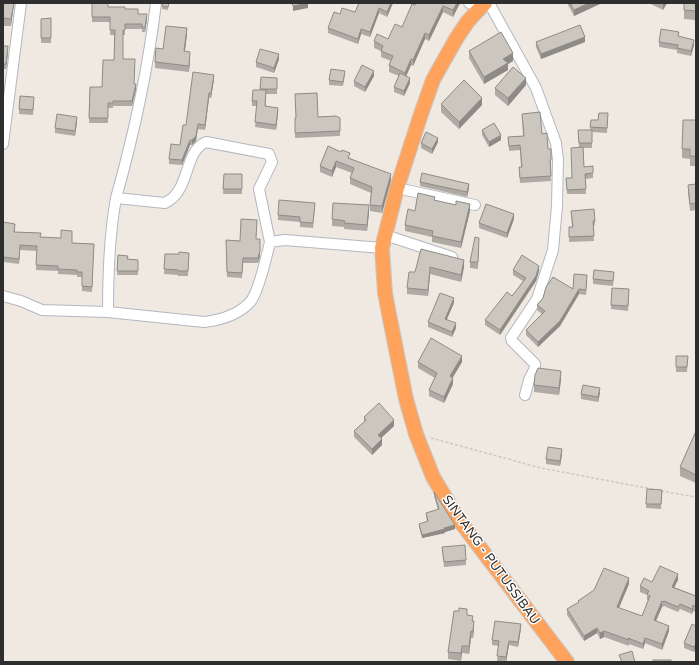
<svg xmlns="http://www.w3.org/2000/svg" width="699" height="665" viewBox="0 0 699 665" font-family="'Varela Round',sans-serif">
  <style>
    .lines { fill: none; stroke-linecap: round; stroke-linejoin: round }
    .minor-casing { stroke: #b4b7c1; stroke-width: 12 }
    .highway-casing { stroke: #c9c9c9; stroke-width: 16 }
    .path { stroke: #c9c9c9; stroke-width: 1.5; stroke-dasharray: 3 2; stroke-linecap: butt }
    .minor { stroke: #fff; stroke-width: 10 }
    .highway { stroke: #ffa35c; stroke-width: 14 }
    .wall { fill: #afaba4 }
    .shaded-wall { fill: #8e8b86 }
    .building { fill: #cbc7bf; stroke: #8e8b86 }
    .labels { text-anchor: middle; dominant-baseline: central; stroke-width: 3; stroke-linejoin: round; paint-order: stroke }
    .street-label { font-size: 13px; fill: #2e2e2e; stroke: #fff }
  </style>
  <rect width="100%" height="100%" fill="#efe9e1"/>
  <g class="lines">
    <defs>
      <g id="minor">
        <polyline points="469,3 480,7"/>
        <polyline points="489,3 536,88 556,143 558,160 557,206 553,250 537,299 511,338 512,341 535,364 535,368 529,380 525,395"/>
        <polyline points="3,144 21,3"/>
        <polyline points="397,188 475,205"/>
        <path d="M116,198L165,203C191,191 183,152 206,142L269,154L272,162L259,189L270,242"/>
        <polyline points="385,235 452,257"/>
        <path d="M3,296L21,301L42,310L108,312L204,322C221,320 239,315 251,301C258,291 267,255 270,242L285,240L382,248"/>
        <path d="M108,312C108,274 109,236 116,198C134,134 148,69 156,3"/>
      </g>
      <polyline id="highway" points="485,3 468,21 456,39 433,80 421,114 397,188 382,248 385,293 390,319 406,399 416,434 433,477 459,520 567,662"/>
    </defs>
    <use href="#minor" class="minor-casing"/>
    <use href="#highway" class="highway-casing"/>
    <g class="path">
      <polyline points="431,438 541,468 657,490"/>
      <polyline points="661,491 696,497"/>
    </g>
    <use href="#minor" class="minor"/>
    <use href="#highway" class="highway"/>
  </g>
  <g class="wall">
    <polygon points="3,3 14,3 11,26 3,26"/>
    <polygon points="92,3 108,7 125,9 138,14 147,19 145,32 142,32 142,29 125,29 125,35 123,35 123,59 134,84 136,89 132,106 113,106 113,108 108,108 108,123 89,123 90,87 102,87 114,60 114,35 110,35 110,22 92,22"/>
    <polygon points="162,3 169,3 168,10 162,9"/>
    <polygon points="359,3 393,3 387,17 379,13 370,37 361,34 358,44 328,33 328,28 340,14 355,12"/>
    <polygon points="416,3 460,3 453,17 443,12 429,41 425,39 413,66 411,65 406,76 410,83 404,96 394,92 394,87 399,76 389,72 389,65 391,61 381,57 381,51 374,48 374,41 388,39 402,27"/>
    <polygon points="567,3 602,3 574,16"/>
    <polygon points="649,3 667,3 663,10"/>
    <polygon points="696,3 696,20 684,19 684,10"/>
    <polygon points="51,18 51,43 41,43 41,19"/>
    <polygon points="187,34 185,51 190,58 189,72 155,68 155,62 163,49"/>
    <polygon points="679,36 694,45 691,56 677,53 677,50 659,47 659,42"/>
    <polygon points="536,42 585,42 541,59 536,47"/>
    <polygon points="3,46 8,51 6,69 3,69"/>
    <polygon points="469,51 513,61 508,64 508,70 484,84 469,58"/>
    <polygon points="279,59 274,73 256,67 256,62"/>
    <polygon points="345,75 343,86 329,85 329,80"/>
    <polygon points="374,76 365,92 354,86 354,81"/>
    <polygon points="261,77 277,78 277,94 266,94 266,106 278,113 276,130 255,127 257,106 252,106 252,101 260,90"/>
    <polygon points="214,79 211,98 209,98 205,130 198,129 196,141 192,145 190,145 182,165 169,164 169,159 180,145 186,125"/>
    <polygon points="526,85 508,106 495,95 495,88"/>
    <polygon points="34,102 33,115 19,114 19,109"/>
    <polygon points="441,104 482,105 459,129 441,112"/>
    <polygon points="522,114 542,134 548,149 551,160 551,165 550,165 551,181 520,183 519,167 521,167 520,150 509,151 508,137 523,136"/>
    <polygon points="318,117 340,118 340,136 295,138 295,118"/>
    <polygon points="608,118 607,133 592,132 592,148 583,148 584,167 593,173 593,178 585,179 586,194 567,194 566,178 572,178 579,147 578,130 590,130 591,120 598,120"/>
    <polygon points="696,120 696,166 690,166 690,159 682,158 682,149"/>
    <polygon points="77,122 75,136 55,133 55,128"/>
    <polygon points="482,130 501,140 489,147 482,135"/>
    <polygon points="438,142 432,154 421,148 421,143"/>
    <polygon points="328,146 391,180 382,213 370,211 370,205 371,193 350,184 350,178 352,173 336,167 332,177 320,172 320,166"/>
    <polygon points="224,174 242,174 242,194 223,194"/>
    <polygon points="420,182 469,188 467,197 420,186"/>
    <polygon points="696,184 696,210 690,211 688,192 688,185"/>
    <polygon points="435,200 470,211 461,248 432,242 432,237 405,231 405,225 415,211"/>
    <polygon points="315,207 313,228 300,227 300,222 278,220 278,215"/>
    <polygon points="571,211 595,221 595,225 593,226 594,241 569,242 569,227 572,227"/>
    <polygon points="369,212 367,231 344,229 344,227 332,226 332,219"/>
    <polygon points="514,219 507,238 479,228 479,223"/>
    <polygon points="3,222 15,229 15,232 40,237 72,243 94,244 92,292 82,291 82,277 77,277 77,275 58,274 58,271 36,270 37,251 20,250 19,264 3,262"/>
    <polygon points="256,239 260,256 258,263 243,263 242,278 227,277 226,240 240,241"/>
    <polygon points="479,245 478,269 470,268 470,262"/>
    <polygon points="421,249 464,267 461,282 430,274 428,296 407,294 407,288 415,272"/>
    <polygon points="189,253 188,276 178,276 178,275 164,274 165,254 179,254"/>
    <polygon points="118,255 127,259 138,260 138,275 117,275"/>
    <polygon points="513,270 539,271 536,281 500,335 485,325 485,320 512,296 523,281 513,275"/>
    <polygon points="614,276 613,286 593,284 593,279"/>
    <polygon points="587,280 586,295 579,294 560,326 538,347 526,335 526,330 542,314 537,310 537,305 543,298 573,289"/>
    <polygon points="629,294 628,311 611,309 611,305"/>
    <polygon points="454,303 447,319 456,328 452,337 428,327 428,322"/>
    <polygon points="676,356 688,356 687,372 676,372"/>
    <polygon points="418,362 462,362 453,377 453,384 444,403 429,396 429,390 435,378 418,368"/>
    <polygon points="561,379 559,395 534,392 534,385"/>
    <polygon points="600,393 598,402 581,399 581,394"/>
    <polygon points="364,417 394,426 381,438 382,445 372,455 354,437 354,431 364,422"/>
    <polygon points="696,431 696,483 680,476 680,467"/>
    <polygon points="562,454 560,466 546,464 546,459"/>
    <polygon points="647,489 662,490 661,509 646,508"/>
    <polygon points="434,492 455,529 445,532 445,533 422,538 419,527 419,524 427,522 426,516 426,513 438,510 434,496"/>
    <polygon points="442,547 466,560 466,565 444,567"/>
    <polygon points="678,580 674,587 696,596 696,612 693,611 692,614 680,609 678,612 664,606 663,607 662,607 656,621 669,631 662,650 645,643 643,649 629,644 629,646 604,637 600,639 597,633 584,641 567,615 567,609 578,603 578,601 629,584 619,608 642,616 648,600 647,600 647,595 640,592 640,586 652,582"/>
    <polygon points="467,615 473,621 474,629 473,638 471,638 469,654 462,653 461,661 448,659 448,652"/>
    <polygon points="696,626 694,652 684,648 684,643"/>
    <polygon points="521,628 518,647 509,645 506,662 497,661 499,646 492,645 492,640"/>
  </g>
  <g class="shaded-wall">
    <polygon points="14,3 11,26 11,19"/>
    <polygon points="308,3 308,8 293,11 293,6"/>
    <polygon points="391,3 393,3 387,17 387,12"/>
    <polygon points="457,3 460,3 453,17 453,10"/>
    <polygon points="589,3 602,3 574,16 574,10"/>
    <polygon points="663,3 667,3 663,10"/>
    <polygon points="443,6 443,12 429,41 429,35"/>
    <polygon points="379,8 379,13 370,37 370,32"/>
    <polygon points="147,14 147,19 145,32 145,27"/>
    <polygon points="187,28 187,34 184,57 184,51"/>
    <polygon points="361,29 361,34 358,44 358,39"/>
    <polygon points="425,33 425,39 413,66 413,60"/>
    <polygon points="585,37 585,42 541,59 541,54"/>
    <polygon points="694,40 694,45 691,56 691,51"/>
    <polygon points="8,46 8,51 6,69 6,64"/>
    <polygon points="190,52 190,58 189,72 189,66"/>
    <polygon points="513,53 513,61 508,64 508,70 484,84 484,77 503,59"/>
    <polygon points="279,54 279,59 274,73 274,68"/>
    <polygon points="411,59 411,65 405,79 405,73"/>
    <polygon points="374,71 374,76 365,92 365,87"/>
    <polygon points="214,75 214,79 211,98 211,93"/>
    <polygon points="410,78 410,83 404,96 404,91"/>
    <polygon points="526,78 526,85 508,106 508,98"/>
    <polygon points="136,84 136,89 132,106 132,101"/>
    <polygon points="209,93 209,98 205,130 205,125"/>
    <polygon points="482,98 482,105 459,129 459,122"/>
    <polygon points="278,108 278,113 276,130 276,125"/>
    <polygon points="77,117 77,122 75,136 75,131"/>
    <polygon points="198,124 196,141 192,145 192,140"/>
    <polygon points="501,135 501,140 489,147 489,142"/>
    <polygon points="438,138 438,142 432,154 432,149"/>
    <polygon points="190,140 190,145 182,165 182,160"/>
    <polygon points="336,161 336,167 332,177 332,171"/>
    <polygon points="391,174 391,180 382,213 382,206"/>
    <polygon points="469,184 469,188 467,197 467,192"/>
    <polygon points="470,204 470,211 461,248 461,242"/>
    <polygon points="369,205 369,212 367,231 367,225"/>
    <polygon points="514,214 514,219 507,238 507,233"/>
    <polygon points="260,239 260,256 258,263 258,258"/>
    <polygon points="20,245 20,250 19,264 19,259"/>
    <polygon points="464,260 464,267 461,282 461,275"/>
    <polygon points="539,266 539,271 536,281 500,335 500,330"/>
    <polygon points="430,267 430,274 428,296 428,290"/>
    <polygon points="579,289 579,294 560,326 538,347 538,342"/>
    <polygon points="454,298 454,303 445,323 445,319"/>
    <polygon points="456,323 456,328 452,337 452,332"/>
    <polygon points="462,356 462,362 450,382 450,376"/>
    <polygon points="561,371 561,379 559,395 559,388"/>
    <polygon points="453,378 453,384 444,403 444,397"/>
    <polygon points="600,388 600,393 598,402 598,397"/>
    <polygon points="394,420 394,426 378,441 378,435"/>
    <polygon points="382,439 382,445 372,455 372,449"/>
    <polygon points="562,449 562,454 560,466 560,461"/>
    <polygon points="455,525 455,529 445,532 445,533 422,538 422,535"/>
    <polygon points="678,574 678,580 672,592 672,587"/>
    <polygon points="629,578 629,584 617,612 617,607"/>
    <polygon points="662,601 662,607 654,625 654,620"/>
    <polygon points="693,605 693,611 692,614 692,609"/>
    <polygon points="474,621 474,629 473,638 473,631"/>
    <polygon points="521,624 521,628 518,647 518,642"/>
    <polygon points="669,626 669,631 662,650 662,644"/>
    <polygon points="597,628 597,633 584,641 584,636"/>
    <polygon points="471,631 471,638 469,654 469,646"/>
    <polygon points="604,631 604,637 600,639 600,633"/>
    <polygon points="645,638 645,643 643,649 643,644"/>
    <polygon points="509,641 509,645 506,662 506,657"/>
    <polygon points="696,644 696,648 694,652 694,647"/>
    <polygon points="462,646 462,653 461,661 461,653"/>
  </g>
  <g class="building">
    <polygon points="3,3 14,3 11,19 3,18"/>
    <polygon points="92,3 108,3 108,7 125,7 125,9 138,9 138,14 147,14 145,27 142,27 142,24 125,24 125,30 123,30 123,59 135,59 134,84 136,84 132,101 113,101 113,103 108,103 108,118 89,118 90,87 102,87 103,60 114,60 115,30 110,30 110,17 92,17"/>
    <polygon points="162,3 169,3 168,7 162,6"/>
    <polygon points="292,3 308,3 293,6"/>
    <polygon points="359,3 391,3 387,12 379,8 370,32 361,29 358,39 328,28 334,12 340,14 342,8 355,12"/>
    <polygon points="416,3 457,3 453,10 443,6 429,35 425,33 413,60 411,59 405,73 389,65 393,56 381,51 383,46 374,41 377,34 388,39 395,24 402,27 412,4 415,5"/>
    <polygon points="570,3 589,3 574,10"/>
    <polygon points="684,3 696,3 696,11 684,10"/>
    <polygon points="51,18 51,38 41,38 41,19"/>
    <polygon points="580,25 585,37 541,54 536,42"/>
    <polygon points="166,26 187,28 184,51 190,52 189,66 155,62 156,48 163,49"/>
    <polygon points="661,29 679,32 678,36 694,40 691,51 677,48 678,45 659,42"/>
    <polygon points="501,32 513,53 503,59 508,63 484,77 469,51"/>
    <polygon points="3,46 8,46 6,64 3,64"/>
    <polygon points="260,49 279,54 274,68 256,62"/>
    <polygon points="362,65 374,71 365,87 354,81"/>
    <polygon points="513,67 526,78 508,98 495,88"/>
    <polygon points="331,69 345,71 343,82 329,80"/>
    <polygon points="193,72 214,75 211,93 209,93 205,125 198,124 196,136 192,140 190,140 182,160 169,159 171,144 180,145 183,125 186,125"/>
    <polygon points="400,73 410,78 404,91 394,87"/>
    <polygon points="261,77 277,78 277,89 260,89"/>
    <polygon points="464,80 482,98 459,122 441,104"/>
    <polygon points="253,90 266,90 265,106 278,108 276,125 255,122 257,101 252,101"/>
    <polygon points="317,93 318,117 336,116 340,118 340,131 295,133 295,118 296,118 295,94"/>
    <polygon points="20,96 34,97 33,110 19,109"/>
    <polygon points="540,112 542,134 547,133 548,149 551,149 551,160 550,160 551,176 520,178 519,167 522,167 520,145 509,146 508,137 524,136 522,114"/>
    <polygon points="599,113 608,113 607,128 590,127 591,120 598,120"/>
    <polygon points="57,114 77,117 75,131 55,128"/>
    <polygon points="683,120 696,120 696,156 690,156 690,149 682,149"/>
    <polygon points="494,123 501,135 489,142 482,130"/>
    <polygon points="578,130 592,130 592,143 579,143"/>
    <polygon points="426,132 438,138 432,149 421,143"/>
    <polygon points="328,146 341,152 342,150 350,153 348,158 391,174 382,206 370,205 372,187 350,178 354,168 336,161 332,171 320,166"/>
    <polygon points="583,147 584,167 593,166 593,173 585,174 586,189 567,190 566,178 572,178 571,148"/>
    <polygon points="422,173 469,184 467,192 420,182"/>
    <polygon points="224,174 242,174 242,189 223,189"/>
    <polygon points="696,184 696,203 690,204 688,185"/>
    <polygon points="418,193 435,197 434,200 456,205 456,201 470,204 461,242 432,236 433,231 405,225 408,209 415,211"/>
    <polygon points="279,200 315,203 313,223 300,222 300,217 278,215"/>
    <polygon points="333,203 369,205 367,225 344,223 345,221 332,219"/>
    <polygon points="486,204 514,214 507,233 479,223"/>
    <polygon points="594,209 595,221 593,221 594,236 569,237 569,227 573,227 571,211"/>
    <polygon points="241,219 257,220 256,239 260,239 260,251 258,258 243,258 242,273 227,272 226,240 240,241"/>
    <polygon points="3,222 15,224 14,232 41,233 40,237 61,238 61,230 72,231 72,243 94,244 92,287 82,286 82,272 77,272 77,270 58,269 58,266 36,265 37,246 20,245 19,259 3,257"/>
    <polygon points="475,237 479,238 478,262 470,262"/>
    <polygon points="421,249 464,260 461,275 430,267 428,290 407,288 409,272 415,272"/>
    <polygon points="179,252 189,253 188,271 178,271 178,270 164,269 165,254 179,254"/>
    <polygon points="118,255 128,256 127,259 138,260 138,271 117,271"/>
    <polygon points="522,255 539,266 536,276 500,330 485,320 507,292 512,296 526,278 513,270"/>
    <polygon points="594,270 614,272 613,281 593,279"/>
    <polygon points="574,274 587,275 586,290 579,289 560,321 538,342 526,330 545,311 537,305 543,298 546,287 553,277 573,289"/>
    <polygon points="612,288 629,289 628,306 611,305"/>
    <polygon points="440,293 454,298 445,319 456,323 452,332 428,322"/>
    <polygon points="431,338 462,356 450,376 453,378 444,397 429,390 437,373 418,362"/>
    <polygon points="676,356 688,356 687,367 676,367"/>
    <polygon points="538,368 561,371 559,388 534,385 535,375"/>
    <polygon points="583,385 600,388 598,397 581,394"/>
    <polygon points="379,403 394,420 378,435 382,439 372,449 354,431 366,420 364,417"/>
    <polygon points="696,431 696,475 680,467"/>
    <polygon points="548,447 562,449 560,461 546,459"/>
    <polygon points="647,489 662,490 661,504 646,504"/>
    <polygon points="434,492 455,525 444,528 445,529 422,535 419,524 428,521 426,513 439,509"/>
    <polygon points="465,545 466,560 444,562 442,547"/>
    <polygon points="660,566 678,574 672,587 696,596 696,607 693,605 692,609 680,604 678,607 664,601 663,602 662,601 654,620 669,626 662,644 645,638 643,644 628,638 629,640 604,631 600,633 597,628 584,636 567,609 579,602 578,601 594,590 604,568 629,578 617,607 642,616 650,596 647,594 649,591 640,586 644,578 652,582"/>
    <polygon points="459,608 467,609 467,615 473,616 472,621 474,621 473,631 471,631 469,646 462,646 461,653 448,652 454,611 459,611"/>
    <polygon points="495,621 521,624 518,642 509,641 506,657 497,656 499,641 492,640"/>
    <polygon points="692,624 696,626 696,644 694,647 684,643"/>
    <polygon points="632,651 635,662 622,662 619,655"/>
    <rect x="653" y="660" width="18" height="2"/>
  </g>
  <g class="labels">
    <g class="street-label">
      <text transform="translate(491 560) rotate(54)">SINTANG - PUTUSSIBAU</text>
    </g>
  </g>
  <rect width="699" height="665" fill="none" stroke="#2e2e2e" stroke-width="8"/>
</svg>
